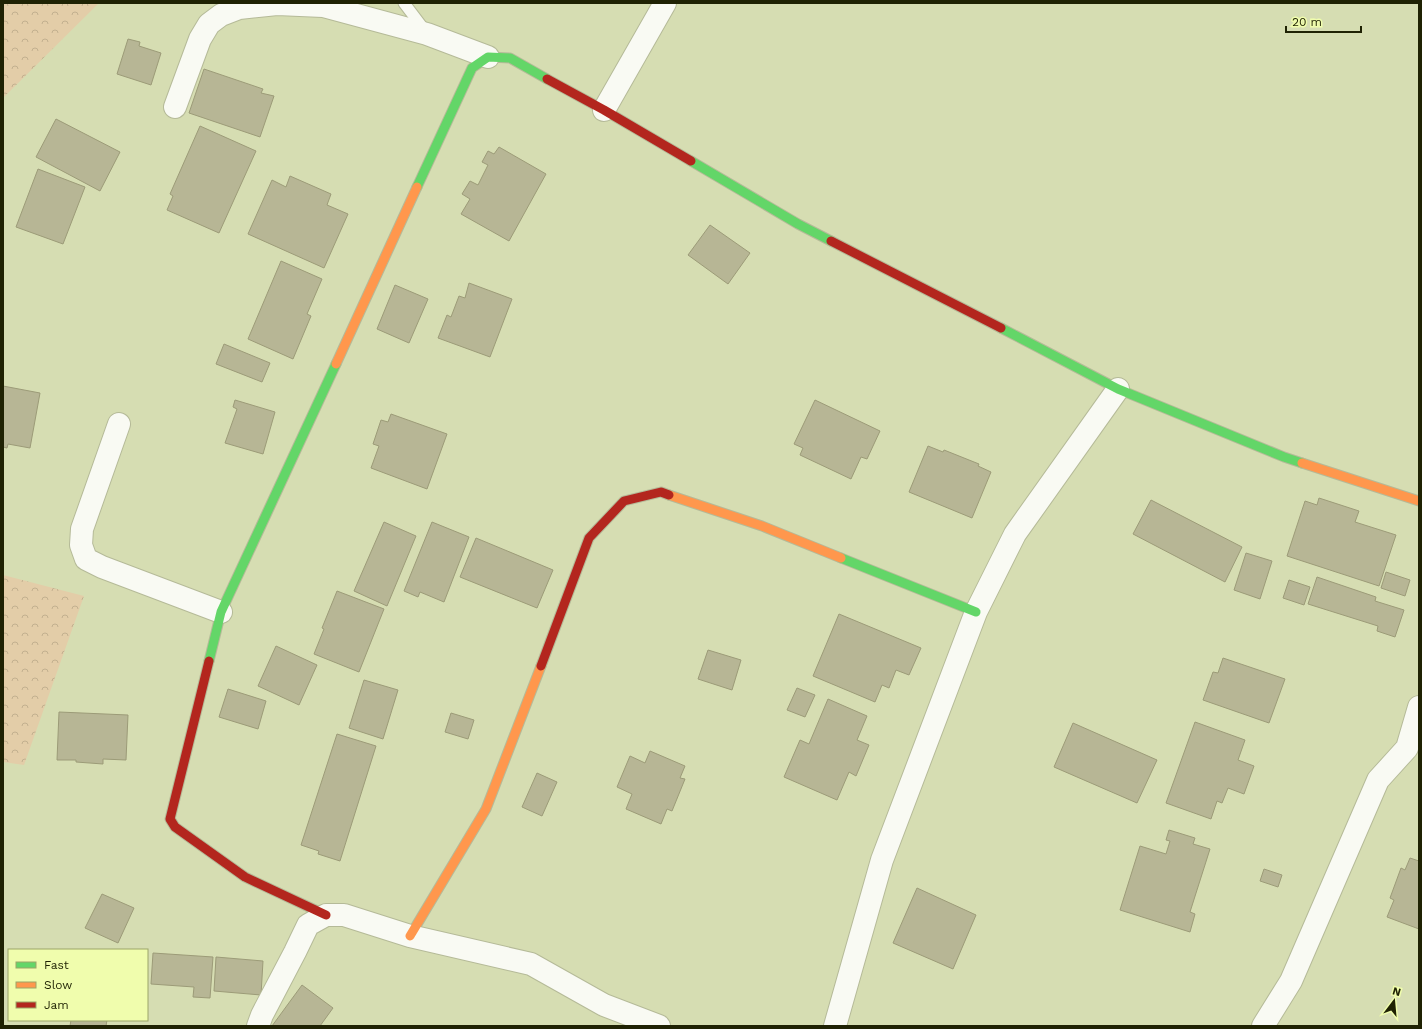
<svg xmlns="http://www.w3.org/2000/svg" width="1422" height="1029" viewBox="0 0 1422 1029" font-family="'Work Sans',sans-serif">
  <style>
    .forest { fill: url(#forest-crowns) }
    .building { fill: #b7b695; stroke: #9c9b78 }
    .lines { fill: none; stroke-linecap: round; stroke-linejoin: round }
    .lane-casing { stroke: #b5ba98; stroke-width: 13 }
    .street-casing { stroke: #b5ba98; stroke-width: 24 }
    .fast-casing { stroke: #b5ba98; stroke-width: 11 }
    .slow-casing { stroke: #b5ba98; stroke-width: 11 }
    .jam-casing { stroke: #b5ba98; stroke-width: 11 }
    .lane { stroke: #f9faf3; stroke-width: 11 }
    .street { stroke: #f9faf3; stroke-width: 22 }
    .fast { stroke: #63d668; stroke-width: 9 }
    .slow { stroke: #ff974d; stroke-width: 9 }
    .jam { stroke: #b3261e; stroke-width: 9 }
  </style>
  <defs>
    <pattern id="forest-crowns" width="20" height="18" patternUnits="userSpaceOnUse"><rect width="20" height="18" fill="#e3cda8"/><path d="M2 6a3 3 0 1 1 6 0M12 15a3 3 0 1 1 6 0" fill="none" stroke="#c2b08f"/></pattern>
  </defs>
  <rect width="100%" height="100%" fill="#d6ddb2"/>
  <g class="forest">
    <polygon points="3,3 99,3 3,98"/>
    <polygon points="3,575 84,596 24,765 3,762"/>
  </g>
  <g class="building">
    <polygon points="128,39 140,42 139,46 161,53 151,85 117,74"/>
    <polygon points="204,69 263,89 261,93 274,96 260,137 189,113"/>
    <polygon points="56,119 120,152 100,191 36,157"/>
    <polygon points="200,126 256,151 219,233 167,210 173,196 170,194"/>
    <polygon points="499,147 546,174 509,241 461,214 470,199 462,194 470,181 478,185 488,165 482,162 488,151 494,154"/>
    <polygon points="38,169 85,187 63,244 16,227"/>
    <polygon points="290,176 331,194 327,205 348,214 324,268 248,234 272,180 286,187"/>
    <polygon points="710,225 750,253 728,284 688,255"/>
    <polygon points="281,261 322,279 307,314 311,316 293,359 248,339"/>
    <polygon points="469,283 512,299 490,357 438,338 447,315 451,317 459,296 465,298"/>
    <polygon points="395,285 428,299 409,343 377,329"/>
    <polygon points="224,344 270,363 262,382 216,364"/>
    <polygon points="3,386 40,393 30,448 8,444 7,448 3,447"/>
    <polygon points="235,400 275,412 263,454 225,443 237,409 233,407"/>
    <polygon points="815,400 880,431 867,459 861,457 851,479 800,455 803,448 794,444"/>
    <polygon points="391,414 447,434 427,489 371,468 379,446 373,444 381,420 388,422"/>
    <polygon points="928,446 943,452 944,450 979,464 978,466 991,472 972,518 909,492"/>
    <polygon points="1319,498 1359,511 1355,522 1396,535 1379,586 1287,556 1305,501 1317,505"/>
    <polygon points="1151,500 1242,547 1225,582 1133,534"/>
    <polygon points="384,522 416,536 387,606 354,591"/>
    <polygon points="432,522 469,537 444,602 420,592 418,597 404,591"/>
    <polygon points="476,538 553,570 537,608 460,577"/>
    <polygon points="1246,553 1272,561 1260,599 1234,590"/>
    <polygon points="1386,572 1410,580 1405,596 1381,588"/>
    <polygon points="1317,577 1376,597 1375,601 1404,610 1395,637 1377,631 1378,626 1308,604"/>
    <polygon points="1289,580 1310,587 1304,605 1283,598"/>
    <polygon points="337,591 384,609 359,672 314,654 324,629 322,628"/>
    <polygon points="839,614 921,648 909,675 896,670 889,688 882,685 875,702 813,676"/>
    <polygon points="276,646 317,665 299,705 258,686"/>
    <polygon points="708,650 741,660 732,690 698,679"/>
    <polygon points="1223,658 1285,679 1269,723 1203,700 1213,672 1218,673"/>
    <polygon points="364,680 398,690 383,739 349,728"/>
    <polygon points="797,688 815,695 805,717 787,710"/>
    <polygon points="228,689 266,701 258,729 219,717"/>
    <polygon points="828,699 867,716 857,740 869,745 856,776 849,772 837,800 784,777 800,740 809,744"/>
    <polygon points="59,712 128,715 126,760 103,759 103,764 76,762 76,760 57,760"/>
    <polygon points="451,713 474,720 468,739 445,732"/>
    <polygon points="1195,722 1245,740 1238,760 1254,766 1244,794 1228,788 1222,803 1217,801 1211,819 1166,803"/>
    <polygon points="1073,723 1157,760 1137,803 1054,767"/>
    <polygon points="337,734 376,746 340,861 318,854 319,851 301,845"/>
    <polygon points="650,751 685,766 680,778 685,779 672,811 667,809 661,824 626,809 632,794 617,787 630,756 645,763"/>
    <polygon points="537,773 557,782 542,816 522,807"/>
    <polygon points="1169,830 1195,838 1193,844 1210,849 1190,912 1195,914 1190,932 1120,910 1140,846 1166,854 1170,841 1166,840"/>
    <polygon points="1410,858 1419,861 1419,929 1387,917 1394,900 1390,898 1401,868 1405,870"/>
    <polygon points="1264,869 1282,875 1278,887 1260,881"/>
    <polygon points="917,888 976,915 953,969 893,943"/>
    <polygon points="102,894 134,908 118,943 85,928"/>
    <polygon points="153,953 213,957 210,998 193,997 194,987 151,984"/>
    <polygon points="216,957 263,961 261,995 214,991"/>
    <polygon points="302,985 333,1008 320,1026 272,1026"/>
    <polygon points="71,1020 107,1020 106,1026 70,1026"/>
  </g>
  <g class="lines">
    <defs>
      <polyline id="lane" points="404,3 426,32"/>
      <g id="street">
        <polyline points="175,107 200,39 209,24 221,15 239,8 277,4 323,6 427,34 488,57"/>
        <polyline points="604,110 665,3"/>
        <polyline points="119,424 82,529 81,545 86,559 102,567 221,612"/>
        <polyline points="258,1026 262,1015 295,952 308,925 326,915 344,915 410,936 531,964 604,1005 659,1026"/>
        <polyline points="835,1026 882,860 976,612 1015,534 1118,389"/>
        <polyline points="1263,1026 1291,981 1378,780 1407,748 1419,707"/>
      </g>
      <g id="fast">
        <polyline points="691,161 798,224 831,241"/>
        <polyline points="417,187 472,68 488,57 510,58 547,79"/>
        <polyline points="1001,328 1118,389 1284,457 1302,463"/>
        <polyline points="841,558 976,612"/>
        <polyline points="209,661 221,612 336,364"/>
      </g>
      <g id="slow">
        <polyline points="336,364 417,187"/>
        <polyline points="1302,463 1419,501"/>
        <polyline points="669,495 762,526 841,558"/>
        <polyline points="410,936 486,809 541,666"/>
      </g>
      <g id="jam">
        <polyline points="547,79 604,110 691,161"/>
        <polyline points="831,241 1001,328"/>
        <polyline points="209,661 170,819 175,827 245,877 326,915"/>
        <polyline points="541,666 589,538 624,501 661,492 669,495"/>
      </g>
    </defs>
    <use href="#lane" class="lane-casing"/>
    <use href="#street" class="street-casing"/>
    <use href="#fast" class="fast-casing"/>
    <use href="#slow" class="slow-casing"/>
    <use href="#jam" class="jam-casing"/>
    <use href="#lane" class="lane"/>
    <use href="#street" class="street"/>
    <use href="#fast" class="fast"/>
    <use href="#slow" class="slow"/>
    <use href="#jam" class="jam"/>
  </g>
  <rect width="1422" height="1029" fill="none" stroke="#1f2203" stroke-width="8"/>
  <rect x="8" y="949" width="140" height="72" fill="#f0fdad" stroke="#9ca569"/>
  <rect x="16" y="962" width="20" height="6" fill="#63d668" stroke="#9ca569"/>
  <text x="44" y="969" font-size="12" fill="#1f2203">Fast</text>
  <rect x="16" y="982" width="20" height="6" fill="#ff974d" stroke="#9ca569"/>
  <text x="44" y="989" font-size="12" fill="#1f2203">Slow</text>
  <rect x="16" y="1002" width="20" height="6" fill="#b3261e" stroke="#9ca569"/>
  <text x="44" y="1009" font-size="12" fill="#1f2203">Jam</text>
  <g transform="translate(1394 1001) rotate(16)" stroke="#f0fdad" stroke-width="3" paint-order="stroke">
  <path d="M0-3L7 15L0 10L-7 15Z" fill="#1f2203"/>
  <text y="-6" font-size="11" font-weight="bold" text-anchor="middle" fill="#1f2203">N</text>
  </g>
  <path d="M1286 26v6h75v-6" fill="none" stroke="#1f2203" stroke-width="2"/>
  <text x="1292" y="26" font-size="12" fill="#1f2203" stroke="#f0fdad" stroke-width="3" paint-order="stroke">20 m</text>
</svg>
